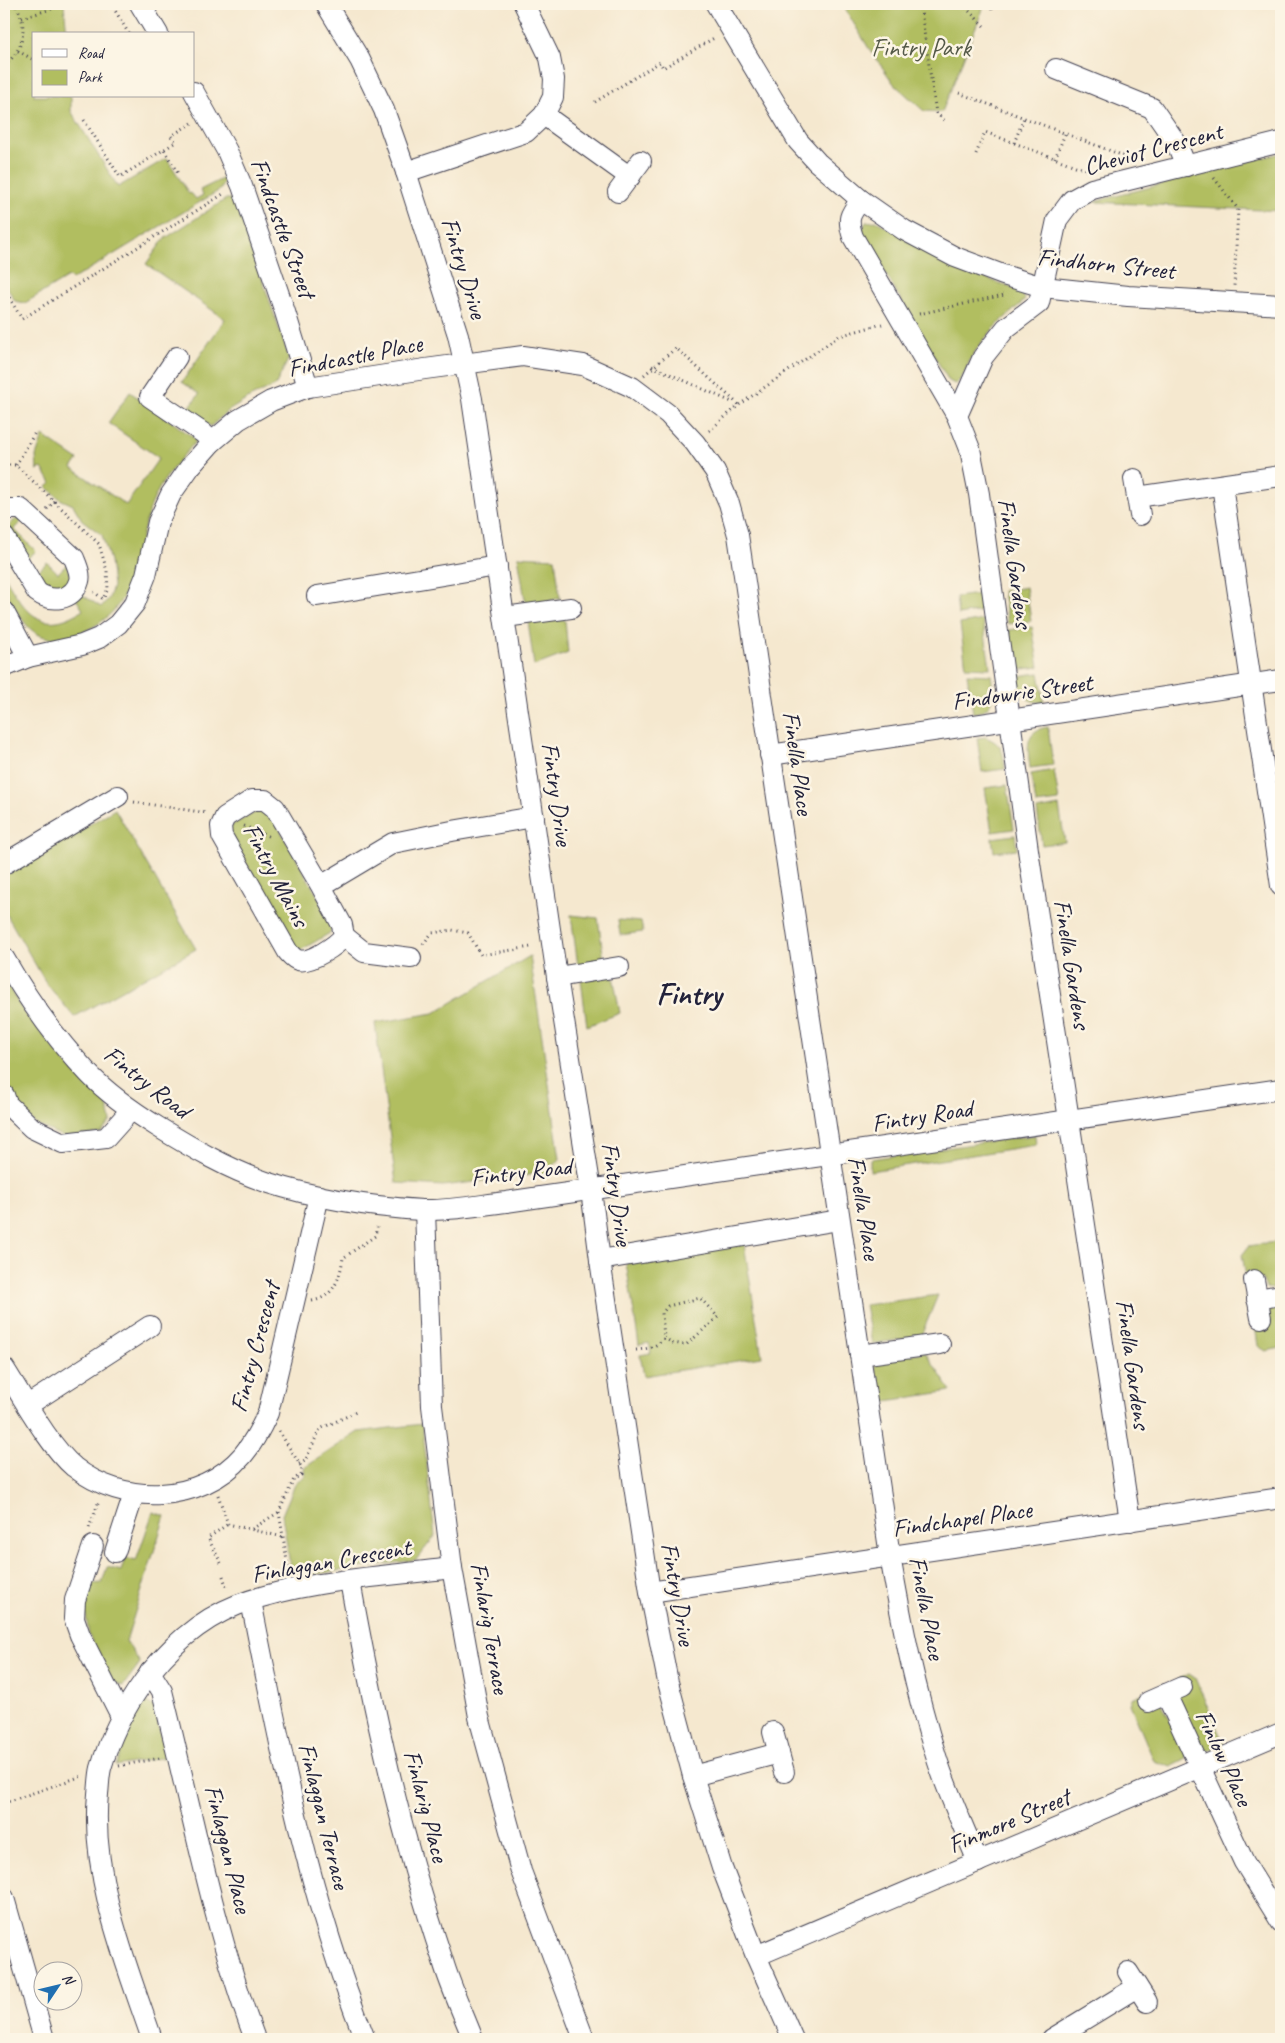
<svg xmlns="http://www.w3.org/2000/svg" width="1285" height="2043" viewBox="0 0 1285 2043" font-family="Caveat,sans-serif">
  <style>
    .green { fill: #b1be60; stroke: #6a704e }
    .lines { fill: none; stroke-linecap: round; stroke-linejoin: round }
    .minor-casing { stroke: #424051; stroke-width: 22 }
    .path { stroke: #424051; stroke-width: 3; stroke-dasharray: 1 4; stroke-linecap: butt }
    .minor { stroke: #fff; stroke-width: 20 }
    .labels { text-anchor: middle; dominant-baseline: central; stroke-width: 5; stroke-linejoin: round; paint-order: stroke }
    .park-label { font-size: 25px; fill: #545948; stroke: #fcf5e5 }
    .street-label { font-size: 25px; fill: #22223b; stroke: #fcf5e5 }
    .district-label { font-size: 30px; font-weight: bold; fill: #22223b; stroke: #fcf5e5 }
  </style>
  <rect width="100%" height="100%" fill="#fcf5e5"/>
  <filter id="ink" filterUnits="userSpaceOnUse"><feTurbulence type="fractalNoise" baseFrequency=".02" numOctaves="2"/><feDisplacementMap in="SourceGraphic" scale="10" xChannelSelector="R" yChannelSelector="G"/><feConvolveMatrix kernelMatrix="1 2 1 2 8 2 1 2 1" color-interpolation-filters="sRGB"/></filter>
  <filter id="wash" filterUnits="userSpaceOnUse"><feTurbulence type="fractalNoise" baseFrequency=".0096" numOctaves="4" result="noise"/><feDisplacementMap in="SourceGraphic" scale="20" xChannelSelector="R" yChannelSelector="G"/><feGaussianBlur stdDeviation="1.12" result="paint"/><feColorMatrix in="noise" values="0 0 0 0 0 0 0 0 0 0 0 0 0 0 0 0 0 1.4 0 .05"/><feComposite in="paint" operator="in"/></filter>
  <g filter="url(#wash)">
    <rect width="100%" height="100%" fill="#f5e8cf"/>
    <g class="green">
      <polygon points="4,4 64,4 67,34 34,34 34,96 71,96 71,111 118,187 167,158 189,194 191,193 196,199 203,195 200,190 226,177 220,190 73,279 68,277 25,303 15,301 4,282"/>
      <polygon points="842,4 985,4 942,112 924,111 894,84 868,47"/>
      <polygon points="1281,153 1281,211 1093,202"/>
      <polygon points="226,199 235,199 289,358 275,386 251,397 228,411 211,426 202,423 186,412 199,394 182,382 225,319 146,264 164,239"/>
      <path d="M876,221L965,270L1022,292L1025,300C1006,317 986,333 973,355C966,365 966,377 955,384L949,381L861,232L866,222Z"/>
      <path d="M130,392L197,440C184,455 170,470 160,487C127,544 150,614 68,637C51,641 36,637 25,623C14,609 4,593 4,575C24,610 40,638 83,610L76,599L81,594L101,607L109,598L113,586L110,561L102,535L82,520L73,505L60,499L47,487L51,483L42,468L37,470L36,456L43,436L78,460L72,468L126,505L159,458L108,423Z"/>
      <polygon points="16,519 23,520 14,529 36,551 27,559 10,532 10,524"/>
      <polygon points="518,556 555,558 560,598 526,607"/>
      <polygon points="47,562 58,573 67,564 72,579 64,589 45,589 36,573"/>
      <polygon points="1026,587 1031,621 1008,624 1003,591"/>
      <polygon points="979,594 982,611 958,615 956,597"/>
      <polygon points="565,620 568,653 534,666 528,621"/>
      <polygon points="983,620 990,668 966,667 960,624"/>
      <polygon points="1032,627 1039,667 1015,670 1009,630"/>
      <path d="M1039,673L1044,702C1026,704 1019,692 1017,676Z"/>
      <path d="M967,674L991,675C994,693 996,710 973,713Z"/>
      <path d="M1048,727L1053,765L1030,768C1028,750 1023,730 1048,727Z"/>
      <path d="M985,737C1003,744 1003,751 1005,769L982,772L977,738Z"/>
      <polygon points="1054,770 1059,801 1036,804 1031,774"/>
      <polygon points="1007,785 1014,829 992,832 985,788"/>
      <polygon points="1059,806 1065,842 1042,845 1037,810"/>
      <polygon points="115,809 196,949 74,1017 46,983 4,910 4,876"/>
      <polygon points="260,810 270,812 333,923 330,933 301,950 293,947 229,833 232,825"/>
      <polygon points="1015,835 1017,849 994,852 992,838"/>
      <polygon points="571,915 598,918 604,961 578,966"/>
      <polygon points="618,920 641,922 643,932 620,935"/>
      <polygon points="530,956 560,1159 544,1173 443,1186 396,1183 375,1023 434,1013"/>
      <polygon points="613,976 620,1013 587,1026 581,980"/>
      <polygon points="4,979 22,1009 71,1069 106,1101 111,1121 101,1133 64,1137 35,1124 12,1099 4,1075"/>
      <polygon points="1035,1135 1036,1145 870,1171 870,1159"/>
      <polygon points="1281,1241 1281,1290 1266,1288 1262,1279 1247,1282 1242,1255 1249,1246"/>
      <polygon points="744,1244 762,1357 644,1376 640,1355 651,1353 649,1343 639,1345 626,1263"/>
      <polygon points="938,1295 921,1336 872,1344 865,1305"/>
      <polygon points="1281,1299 1281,1348 1266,1351 1258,1346 1255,1326 1269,1324 1267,1308"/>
      <polygon points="925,1352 951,1391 880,1402 874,1360"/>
      <polygon points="422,1424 435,1536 416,1560 292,1577 282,1515 296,1482 305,1476 304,1468 358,1432"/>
      <polygon points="153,1512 165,1516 126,1641 140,1663 123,1686 111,1681 89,1635 85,1610 91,1584 102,1583 107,1567 121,1571 125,1558 136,1561"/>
      <polygon points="1189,1674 1195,1678 1224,1744 1203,1753 1177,1697 1178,1679"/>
      <polygon points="1144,1693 1150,1708 1161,1703 1187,1753 1185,1760 1171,1767 1154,1761 1130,1704 1132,1698"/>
      <polygon points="144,1702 154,1706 166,1757 116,1766 129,1728"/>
    </g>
  </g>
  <g filter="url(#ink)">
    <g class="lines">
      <defs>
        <g id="minor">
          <polyline points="140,4 158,34"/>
          <polyline points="326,4 360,60 384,110 406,172 458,335 472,399 557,977 591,1190 600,1260 650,1592 668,1682 693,1776 722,1868 756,1956 793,2039"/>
          <polyline points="716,4 798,141 817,162 861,200 904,230 955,257 1003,275 1043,287 1128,296 1281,305"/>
          <polyline points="1056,69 1152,108 1177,144 1186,166"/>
          <polyline points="194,92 227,151 242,186 285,312 308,387"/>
          <polyline points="544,115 630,177"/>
          <polyline points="406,172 526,132 544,115 553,97 554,79 550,58 524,4"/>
          <polyline points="618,192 641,161"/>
          <path d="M861,200C849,215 847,219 853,237L957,416L970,449L979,494L1028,850L1130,1521"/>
          <polyline points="177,357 150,397 203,433 212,442"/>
          <polyline points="957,416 983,357 1006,328 1039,303 1057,220 1072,200 1092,189 1281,142"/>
          <polyline points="1134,479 1140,515"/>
          <polyline points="1222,485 1281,886"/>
          <polyline points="1137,497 1281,476"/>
          <path d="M4,508L8,509H21L74,558C77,566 81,574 79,581C73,602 50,602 37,592L4,537"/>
          <polyline points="317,596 497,566"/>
          <polyline points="4,612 28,657"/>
          <polyline points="505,617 571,608"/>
          <path d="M4,667L28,657L82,645L99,638L118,624L135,603L146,575L158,522L171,494L190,467L212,442L238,420L271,401L308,387L425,369L523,356L583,365L632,387L668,414L695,443L715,471L729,503L738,535L890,1556C902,1624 915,1690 936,1756C947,1792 964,1827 978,1862"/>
          <polyline points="770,755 1281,680"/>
          <polyline points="4,864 118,796"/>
          <path d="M321,886L275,808L265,800H252L225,817L221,826L222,836L288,952C291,955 294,959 298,960C310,964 337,945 344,936L342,925L321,886L393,843L452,831L534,817"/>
          <polyline points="344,936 364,952 411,958"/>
          <path d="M4,958C28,1000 56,1039 89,1074C109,1095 134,1112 158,1127C192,1148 228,1169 266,1182C316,1198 370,1207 422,1210C449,1211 479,1205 506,1202L1281,1089"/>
          <polyline points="557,977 619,967"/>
          <polyline points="4,1095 7,1104 32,1128 63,1143 106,1138 131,1110"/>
          <polyline points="425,1210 432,1406 452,1568 479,1717 521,1871 584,2039"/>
          <polyline points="600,1260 839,1220"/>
          <polyline points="1254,1280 1261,1318"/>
          <polyline points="1257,1299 1281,1295"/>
          <polyline points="860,1355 940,1344"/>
          <path d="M4,1368C22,1396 49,1446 74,1467C123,1506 201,1504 243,1455C254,1442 261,1428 268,1413L319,1196"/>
          <polyline points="28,1405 150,1326"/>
          <polyline points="93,1546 75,1600 74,1618 80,1635 121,1716"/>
          <polyline points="115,1552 134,1494"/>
          <path d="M350,1581C373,1709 401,1837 443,1961C451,1988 463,2013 473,2039"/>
          <polyline points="650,1592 1281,1498"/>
          <path d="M251,1601C280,1749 309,1898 365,2039"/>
          <path d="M150,1672L162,1691C191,1807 213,1927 255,2039"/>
          <polyline points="1166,1694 1244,1862 1281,1922"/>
          <polyline points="1148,1702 1182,1687"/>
          <polyline points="773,1732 784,1772"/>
          <polyline points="693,1776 779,1753"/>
          <polyline points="4,1898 44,2039"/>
          <polyline points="756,1956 1281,1733"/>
          <polyline points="1128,1972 1147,2002"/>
          <path d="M152,2039C126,1963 90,1876 98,1794C99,1786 99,1776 101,1768C110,1737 125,1707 144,1681C167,1649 199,1620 237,1605C304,1580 380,1577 452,1568"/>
          <polyline points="1052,2039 1137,1987"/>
        </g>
      </defs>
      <use href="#minor" class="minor-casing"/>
      <g class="path">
        <polyline points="50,4 52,9"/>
        <polyline points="920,4 936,113 945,121"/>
        <polyline points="962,4 985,27"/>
        <polyline points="991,4 992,10"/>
        <polyline points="113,7 129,34"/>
        <polyline points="22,18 64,5"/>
        <polyline points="18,51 34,60"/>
        <path d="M4,65C24,51 29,25 15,4"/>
        <polyline points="959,93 1124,156"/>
        <polyline points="595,102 660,62 663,68 714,38"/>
        <polyline points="84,120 120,177 176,142 171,136 192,123"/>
        <polyline points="1014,143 1024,118"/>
        <polyline points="164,150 179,175"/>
        <polyline points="976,154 985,132 1086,170 1087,173"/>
        <polyline points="1055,158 1065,134"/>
        <polyline points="1214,178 1238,209 1234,286"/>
        <polyline points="4,289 22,319 225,193"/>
        <polyline points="919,314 1004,295"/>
        <polyline points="652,366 734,403"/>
        <polyline points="644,375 676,348 739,405"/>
        <polyline points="709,431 739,405 839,336 882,324"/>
        <polyline points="4,465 16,465 99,544 107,571 108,589 103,599 94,592"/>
        <polyline points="16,465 36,431"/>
        <polyline points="47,509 55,501"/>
        <polyline points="134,802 207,813"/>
        <polyline points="244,826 270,837"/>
        <polyline points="423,944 432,933 452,930 468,933 481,955 531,947"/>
        <path d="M312,1301C335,1297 340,1277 343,1258L375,1236L377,1227"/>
        <path d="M636,1350C647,1349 657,1347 664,1338L662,1313L668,1306L700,1298L718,1317L686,1345L673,1343L664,1338"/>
        <polyline points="279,1431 302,1468 301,1475 294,1479 279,1512 289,1573"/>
        <polyline points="299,1464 305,1461 320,1429 356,1412"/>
        <polyline points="218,1495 228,1524 283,1537"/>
        <polyline points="89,1528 99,1501"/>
        <polyline points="252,1529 279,1512"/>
        <polyline points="221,1563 208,1538 228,1524"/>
        <polyline points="223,1576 227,1589"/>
        <polyline points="119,1766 160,1758"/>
        <polyline points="4,1803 82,1776"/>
      </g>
      <use href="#minor" class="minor"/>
    </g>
  </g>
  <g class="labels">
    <g class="park-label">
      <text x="921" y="48">Fintry Park</text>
    </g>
    <g class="street-label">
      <text transform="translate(1153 149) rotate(-15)">Cheviot Crescent</text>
      <text transform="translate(283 228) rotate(70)">Findcastle Street</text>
      <text transform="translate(1106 264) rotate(6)">Findhorn Street</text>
      <text transform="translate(464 268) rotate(73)">Fintry Drive</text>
      <text transform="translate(355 356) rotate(-11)">Findcastle Place</text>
      <text transform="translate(1015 563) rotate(82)">Finella Gardens</text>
      <text transform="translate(1022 692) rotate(-8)">Findowrie Street</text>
      <text transform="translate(798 763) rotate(82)">Finella Place</text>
      <text transform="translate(557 794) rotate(82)">Fintry Drive</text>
      <text transform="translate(276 875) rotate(62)">Fintry Mains</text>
      <text transform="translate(1072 964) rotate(81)">Finella Gardens</text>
      <text transform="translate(147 1082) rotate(38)">Fintry Road</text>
      <text transform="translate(922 1116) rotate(-9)">Fintry Road</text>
      <text transform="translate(521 1172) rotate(-7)">Fintry Road</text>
      <text transform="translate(617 1194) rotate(82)">Fintry Drive</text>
      <text transform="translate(864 1208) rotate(81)">Finella Place</text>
      <text transform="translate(255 1347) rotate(-75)">Fintry Crescent</text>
      <text transform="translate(1133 1364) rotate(82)">Finella Gardens</text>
      <text transform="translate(962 1519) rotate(-8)">Findchapel Place</text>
      <text transform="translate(331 1561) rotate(-10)">Finlaggan Crescent</text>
      <text transform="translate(678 1594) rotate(80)">Fintry Drive</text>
      <text transform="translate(927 1608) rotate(79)">Finella Place</text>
      <text transform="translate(490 1628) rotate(80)">Finlarig Terrace</text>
      <text transform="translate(1224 1758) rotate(65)">Finlow Place</text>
      <text transform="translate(426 1806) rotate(75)">Finlarig Place</text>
      <text transform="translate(324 1816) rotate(76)">Finlaggan Terrace</text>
      <text transform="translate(1009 1821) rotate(-23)">Finmore Street</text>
      <text transform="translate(228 1849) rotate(76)">Finlaggan Place</text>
    </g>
    <g class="district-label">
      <text x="689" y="994">Fintry</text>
    </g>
  </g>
  <rect width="1285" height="2043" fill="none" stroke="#fcf5e5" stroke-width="20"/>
  <rect x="32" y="32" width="162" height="65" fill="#fcf5e5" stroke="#a5a1a1"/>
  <rect x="42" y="49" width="25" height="8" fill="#ffffff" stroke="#a5a1a1"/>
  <text x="78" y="58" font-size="15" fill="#22223b">Road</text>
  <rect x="42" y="70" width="25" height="15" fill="#b1be60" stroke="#a5a1a1"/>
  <text x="78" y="82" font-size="15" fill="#22223b">Park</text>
  <g transform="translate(58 1986) rotate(55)"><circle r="24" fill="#fcf5e5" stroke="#a5a1a1"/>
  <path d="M0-4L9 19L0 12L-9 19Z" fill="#1f6fb2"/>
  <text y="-8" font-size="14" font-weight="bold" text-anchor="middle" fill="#22223b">N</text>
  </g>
</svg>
